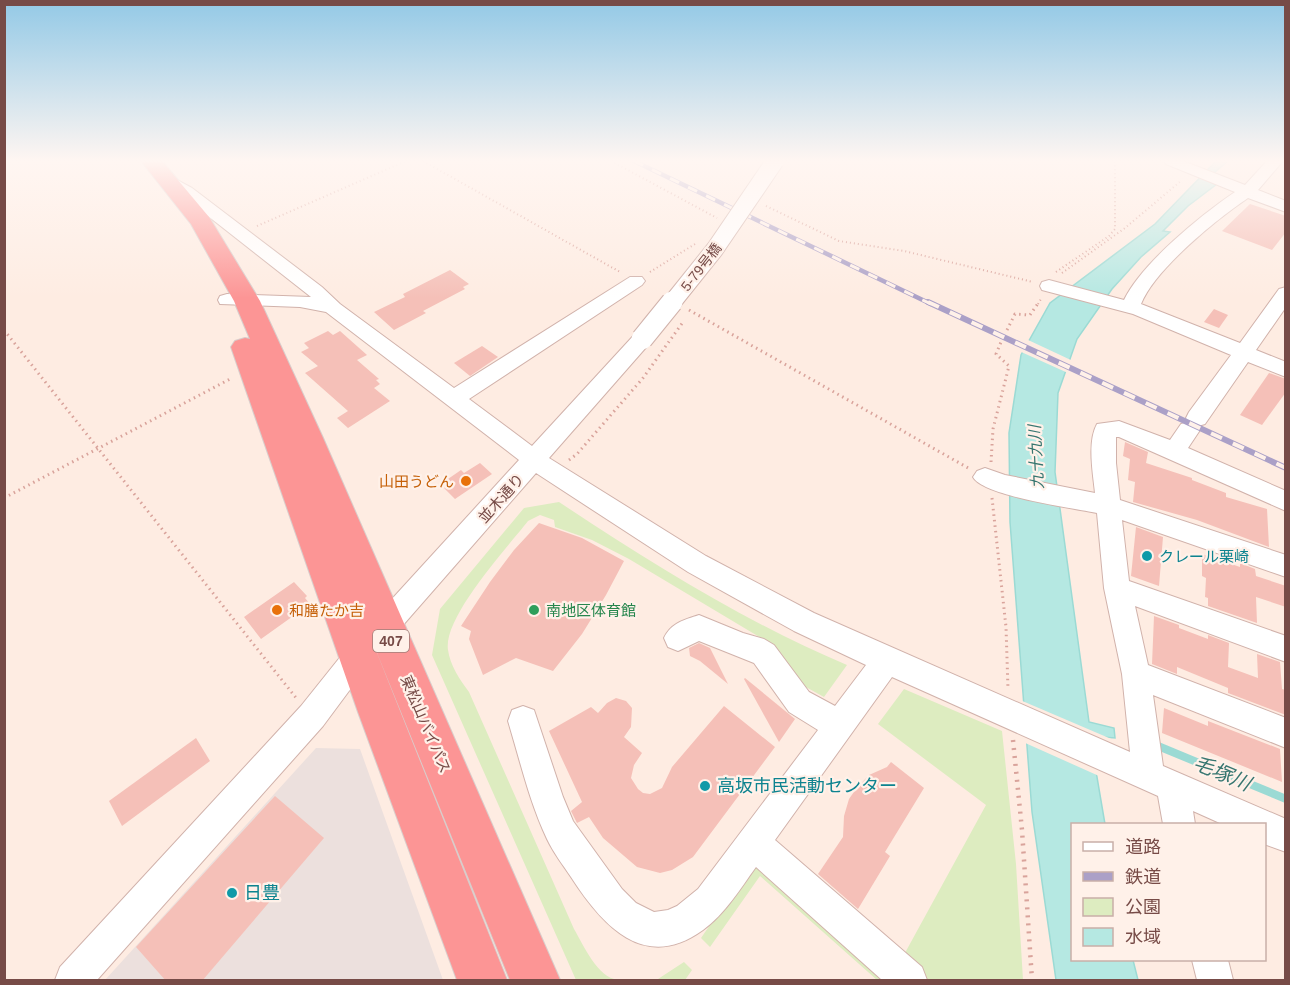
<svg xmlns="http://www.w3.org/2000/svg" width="1290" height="985" viewBox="0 0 1290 985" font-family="Arial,'Noto Sans JP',sans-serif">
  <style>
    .industrial { fill: #ece0dd }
    .green { fill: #ddecc0 }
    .water { fill: #b5e8e2; stroke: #9bdad4; stroke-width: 1.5 }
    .pier { fill: #feece2 }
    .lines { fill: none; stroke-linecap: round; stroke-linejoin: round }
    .stream { stroke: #9bdad4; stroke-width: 8 }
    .building { fill: #f5c0b8 }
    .minor-casing { stroke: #d1b2ab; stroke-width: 2 }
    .highway-casing { stroke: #d9cdcb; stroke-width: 2 }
    .path-far2 { stroke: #d9a39b; stroke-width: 2; stroke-dasharray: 1 3; stroke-linecap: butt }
    .path-far1 { stroke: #d9a39b; stroke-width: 3; stroke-dasharray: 1.5 4; stroke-linecap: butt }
    .path { stroke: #d9a39b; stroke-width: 4.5; stroke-dasharray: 2 6; stroke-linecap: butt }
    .minor { fill: #fff; fill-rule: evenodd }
    .highway { fill: #fc9595; fill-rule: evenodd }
    .rail-far1-casing { stroke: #aba0c7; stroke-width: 4.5 }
    .rail-casing { stroke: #aba0c7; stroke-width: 6 }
    .rail-far1 { stroke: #fff1e9; stroke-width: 3; stroke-dasharray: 10; stroke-linecap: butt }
    .rail { stroke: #fff1e9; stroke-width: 4; stroke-dasharray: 12; stroke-linecap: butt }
    .minor-bridge-far1-casing { stroke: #d1b2ab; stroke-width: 19; stroke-linecap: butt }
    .minor-bridge-casing { stroke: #d1b2ab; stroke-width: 23; stroke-linecap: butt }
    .minor-bridge-far1 { stroke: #fff; stroke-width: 17 }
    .minor-bridge { stroke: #fff; stroke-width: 21 }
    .food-dot { fill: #e8710a; stroke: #fff1e9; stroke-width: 2 }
    .culture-dot { fill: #0f9aa8; stroke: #fff1e9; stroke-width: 2 }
    .leisure-dot { fill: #2e9e5b; stroke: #fff1e9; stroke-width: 2 }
    .labels { text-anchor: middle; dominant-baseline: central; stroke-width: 4.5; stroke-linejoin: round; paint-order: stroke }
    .far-street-label { font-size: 14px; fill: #774b47; stroke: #fff1e9 }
    .shield { fill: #fff1e9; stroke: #a07d78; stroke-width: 1.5 }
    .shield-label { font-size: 14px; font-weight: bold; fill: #774b47 }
    .food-label { font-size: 15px; fill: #c56008; stroke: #fff1e9; text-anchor: end }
    .street-label { font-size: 15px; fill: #774b47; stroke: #fff1e9 }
    .culture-label { font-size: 15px; fill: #0d838f; stroke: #fff1e9; text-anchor: start }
    .leisure-label { font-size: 15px; fill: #27864d; stroke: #fff1e9; text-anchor: start }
    .water-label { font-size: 16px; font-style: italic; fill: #377670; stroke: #fff1e9 }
    .near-culture-label { font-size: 18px; fill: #0d838f; stroke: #fff1e9; text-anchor: start }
    .near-water-label { font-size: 20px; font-style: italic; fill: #377670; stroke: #fff1e9 }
  </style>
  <rect width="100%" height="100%" fill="#feece2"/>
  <polygon class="industrial" points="316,748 360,749 443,980 105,980"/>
  <g class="green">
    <path d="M559,502C651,563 745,622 847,665L824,697L804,686L766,641L629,559L592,540L555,527L554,520L540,515L528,521C507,548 443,617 448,650C450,665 460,680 469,692L574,929C584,946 597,977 618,980H576L432,655L440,609L524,508Z"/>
    <polygon points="904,689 1002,731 1016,864 1023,980 921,980 900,962 986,805 878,724"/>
    <polygon points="755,860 892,980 877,980 760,876 710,947 701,938"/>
    <polygon points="684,962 692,970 685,980 650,980 658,979"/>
  </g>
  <polygon class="water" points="1216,161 1228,161 1215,172 1217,184 1188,206 1163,231 1170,232 1141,257 1112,289 1077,339 1058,393 1055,472 1089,722 1114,728 1115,738 1090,736 1105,824 1072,824 1072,960 1133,960 1138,980 1056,980 1032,812 1010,522 1009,433 1021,355 1050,303 1155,224"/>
  <g class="pier">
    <polygon points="1026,339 1073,361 1068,373 1019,351"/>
    <polygon points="1020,700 1116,741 1094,739 1099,776 1023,742"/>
  </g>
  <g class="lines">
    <polyline class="stream" points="1158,746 1286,799"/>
  </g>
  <g class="building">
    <polygon points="1250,204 1286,216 1286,232 1272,250 1222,231"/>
    <polygon points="450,270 469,284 463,287 465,289 423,311 426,313 394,330 374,312 405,297 403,294"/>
    <polygon points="1214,309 1228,315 1219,328 1204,322"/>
    <polygon points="328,331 333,335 340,331 367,355 357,360 379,379 376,380 380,384 374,388 390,401 348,428 337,418 348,411 305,373 318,366 301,352 309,348 304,343"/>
    <polygon points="482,346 498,357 470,376 454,363"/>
    <polygon points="1269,373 1286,379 1286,392 1262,425 1240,415"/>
    <polygon points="1125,442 1148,452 1146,463 1192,478 1192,480 1226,493 1226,497 1267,509 1269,547 1197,520 1133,502 1135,482 1128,480 1130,459 1123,456"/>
    <polygon points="480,463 492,474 455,499 444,488 452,483 448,479 461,470 464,473"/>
    <polygon points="539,523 582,538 624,561 606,595 582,634 553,671 516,658 483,675 469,639 471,631 461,626 490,582 514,550"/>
    <polygon points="1136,527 1163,537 1159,586 1131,576"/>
    <polygon points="1202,554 1240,567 1240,563 1255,569 1256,576 1286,586 1286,607 1256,597 1257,623 1208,606 1208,598 1205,597 1206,578 1202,576"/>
    <polygon points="294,582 307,596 305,598 310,604 261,639 244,617"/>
    <polygon points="1154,616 1179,625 1179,628 1208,639 1208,635 1229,643 1228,667 1258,678 1257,654 1280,662 1282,689 1286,690 1286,715 1228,693 1228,688 1177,667 1177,674 1152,664"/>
    <polygon points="699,643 710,648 728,684 700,661 690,656 689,648"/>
    <polygon points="745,678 795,719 779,742 744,679"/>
    <polygon points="616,698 626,701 632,708 631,727 624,737 642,753 634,765 631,778 638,789 643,793 650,794 662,788 672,767 724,706 775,747 693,857 672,870 660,873 637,867 603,838 589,817 577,823 571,811 582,802 549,731 591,707 598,713 607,703"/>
    <polygon points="1164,708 1208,726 1208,721 1280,749 1282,782 1162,733"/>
    <polygon points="196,738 210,761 122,826 109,801"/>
    <polygon points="891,762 924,788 885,852 890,856 858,909 818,874 843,837 844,816 849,799 856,789 869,775 887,767"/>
    <polygon points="275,796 324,838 202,981 166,981 136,947"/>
  </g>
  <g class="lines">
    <defs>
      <g id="minor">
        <path d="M1164,161H1183L1245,185L1267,161H1283L1258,190L1286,201V212L1248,198C1217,219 1155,269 1141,304L1240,343L1279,289L1286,287V307L1256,350L1286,362V377L1248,362L1205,424L1198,426L1200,430L1188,448L1286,491V511L1119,437H1116V463L1120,500L1286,555V577L1122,520L1129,581L1286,636V662L1135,606L1148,665L1286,718V748L1153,695L1163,766L1286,819V852L1264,844V824H1222L1193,811L1195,824H1163L1158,796L892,677L775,840L922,967L927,980H882L756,867C740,889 725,914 703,930C644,973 602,925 571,877C563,865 553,852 547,839C529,801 520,760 508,721L512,710L523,706L534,710L563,797L573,821L622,889L636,903L654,912L668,910L677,906L698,889L818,730L789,712L754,663L699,641L678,651L668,647L664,638C671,623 684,620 699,615L743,633L764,639L774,645L809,692L835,706L866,665L794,631L688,572L536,473L369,664L323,726L97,980H55L60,967L301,706L349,646L519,460L326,312L300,307L220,304L218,300L220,296L227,294L311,297L180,194L163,183L165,180H177L192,188L322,287L340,304L454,388L630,277H642L645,281L642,285L469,399L532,446L635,334L642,333L649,334L652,339L649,344L549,458L706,556L814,613L1130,752L1122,674L1104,588L1097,513C1073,508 983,496 973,477L977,471L985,468L1005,475L1095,493C1093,473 1087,442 1097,424L1119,421L1170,440L1181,424L1188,422L1186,418L1189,412L1231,355L1133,314L1042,290L1040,286L1042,282L1049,280L1124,300C1142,263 1201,215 1235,192L1166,164Z"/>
        <polygon points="1192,960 1228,960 1233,980 1197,980"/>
      </g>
      <polygon id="highway" points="141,161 162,161 209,217 260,301 323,438 560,980 510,980 373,643 507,980 457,980 358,712 231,347 235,341 245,338 250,339 234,301 191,224"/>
    </defs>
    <use href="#minor" class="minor-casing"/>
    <use href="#highway" class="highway-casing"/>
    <g class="path-far2">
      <polyline points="423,161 620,272"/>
      <polyline points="611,161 717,218"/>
      <polyline points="766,206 839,241 904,251 1033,282"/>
      <polyline points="257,226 406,161"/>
      <polyline points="650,272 695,244"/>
      <polyline points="1056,272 1109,236 1115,229 1115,161"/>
      <polyline points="1062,273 1125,228 1182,180"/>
      <polyline points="1038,304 1041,299"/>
    </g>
    <g class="path-far1">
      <polyline points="689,310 970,469"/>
      <polyline points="4,330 297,699"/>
      <polyline points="1007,330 1015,314 1030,315 1039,302"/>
      <polyline points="569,460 577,454 643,378 683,322"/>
      <polyline points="991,462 993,429 1009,366 996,354 1001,342"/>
      <polyline points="4,498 232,378"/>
      <polyline points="992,498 1006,627 1008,689"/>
    </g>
    <polyline class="path" points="1013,740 1022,830 1032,980"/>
    <use href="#minor" class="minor"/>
    <use href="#highway" class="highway"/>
    <defs>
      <polyline id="rail-far1" points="634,161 931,304"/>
      <polyline id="rail" points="928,302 1286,468"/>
    </defs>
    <use href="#rail-far1" class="rail-far1-casing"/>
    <use href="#rail" class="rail-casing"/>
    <use href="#rail-far1" class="rail-far1"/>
    <use href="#rail" class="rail"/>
    <defs>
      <polyline id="minor-bridge-far1" points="671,304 715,249 775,161"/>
      <polyline id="minor-bridge" points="642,339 672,302"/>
    </defs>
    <use href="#minor-bridge-far1" class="minor-bridge-far1-casing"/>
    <use href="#minor-bridge" class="minor-bridge-casing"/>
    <use href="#minor-bridge-far1" class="minor-bridge-far1"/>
    <use href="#minor-bridge" class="minor-bridge"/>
  </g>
  <linearGradient id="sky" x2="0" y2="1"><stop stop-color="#93c9e6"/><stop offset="0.54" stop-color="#fff6f2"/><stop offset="1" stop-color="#fff6f2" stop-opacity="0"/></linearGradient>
  <rect width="1290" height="298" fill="url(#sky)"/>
  <g class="food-dot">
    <circle cx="466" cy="481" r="6"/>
    <circle cx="277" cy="610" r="6"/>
  </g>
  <g class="culture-dot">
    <circle cx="1147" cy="556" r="6"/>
    <circle cx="705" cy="786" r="6"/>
    <circle cx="232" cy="893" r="6"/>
  </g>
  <circle class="leisure-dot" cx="534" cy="610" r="6"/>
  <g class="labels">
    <g class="far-street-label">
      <text transform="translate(701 267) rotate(-52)">5-79号橋</text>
    </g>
    <rect class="shield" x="373" y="630" width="36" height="22" rx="4.5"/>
    <g class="shield-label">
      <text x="391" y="641">407</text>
    </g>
    <g class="food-label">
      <text x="454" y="481">山田うどん</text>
      <text x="289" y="610" text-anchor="start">和膳たか吉</text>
    </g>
    <g class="street-label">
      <text transform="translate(501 498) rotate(-48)">並木通り</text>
      <text transform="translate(426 724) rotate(67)">東松山バイパス</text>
    </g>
    <g class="culture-label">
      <text x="1159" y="556">クレール栗崎</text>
    </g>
    <g class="leisure-label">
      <text x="546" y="610">南地区体育館</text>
    </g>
    <g class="water-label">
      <text transform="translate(1036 457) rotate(-93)">九十九川</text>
    </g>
    <g class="near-culture-label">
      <text x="717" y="786">高坂市民活動センター</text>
      <text x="244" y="893">日豊</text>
    </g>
    <g class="near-water-label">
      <text transform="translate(1222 773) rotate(23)">毛塚川</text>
    </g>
  </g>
  <rect width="1290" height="985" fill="none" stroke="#774b47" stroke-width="12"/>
  <rect x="1071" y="823" width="195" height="138" fill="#fff1e9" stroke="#c9afa8" stroke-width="1.5"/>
  <rect x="1083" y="842" width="30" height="9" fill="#ffffff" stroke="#c9afa8" stroke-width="1.5"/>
  <text x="1125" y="853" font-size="18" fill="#774b47">道路</text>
  <rect x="1083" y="872" width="30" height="9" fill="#aba0c7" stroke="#c9afa8" stroke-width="1.5"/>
  <text x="1125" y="883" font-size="18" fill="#774b47">鉄道</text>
  <rect x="1083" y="898" width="30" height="18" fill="#ddecc0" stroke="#c9afa8" stroke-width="1.5"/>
  <text x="1125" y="913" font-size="18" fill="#774b47">公園</text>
  <rect x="1083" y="928" width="30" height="18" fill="#b5e8e2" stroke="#c9afa8" stroke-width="1.5"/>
  <text x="1125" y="943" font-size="18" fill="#774b47">水域</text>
</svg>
